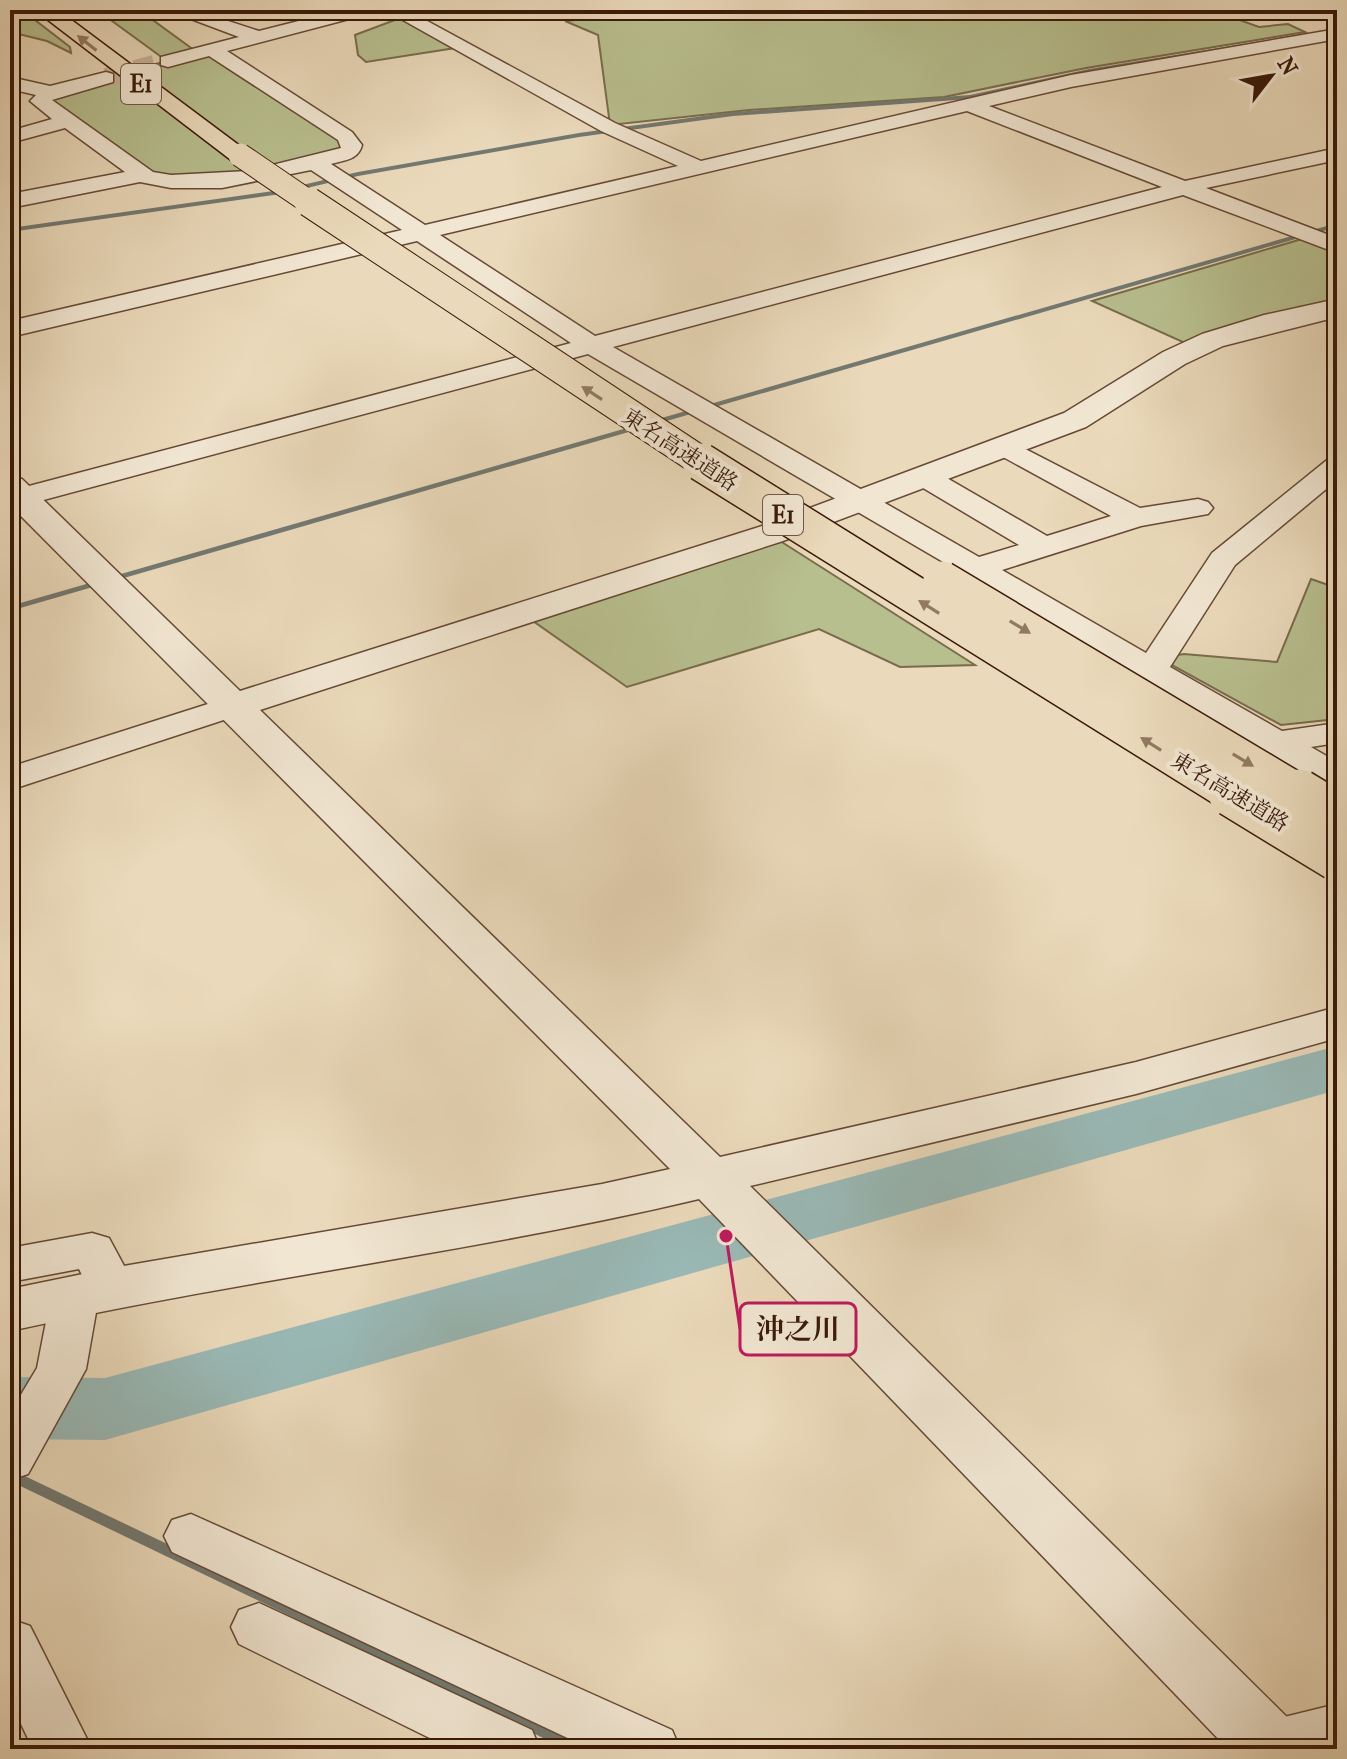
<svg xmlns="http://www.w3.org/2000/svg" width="1347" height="1759" viewBox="0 0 1347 1759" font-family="'IM FELL French Canon','Noto Serif JP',serif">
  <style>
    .green { fill: #b8bf8f; stroke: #796c4c; stroke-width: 2 }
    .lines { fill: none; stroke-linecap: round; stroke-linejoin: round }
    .stream { fill: #737971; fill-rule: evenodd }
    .river { fill: #99b9b6; fill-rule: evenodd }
    .minor-tunnel { stroke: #c7b397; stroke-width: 20; stroke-dasharray: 20 10; stroke-linecap: butt }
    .minor-casing { stroke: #664935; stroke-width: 3 }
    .tertiary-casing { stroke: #664935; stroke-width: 3 }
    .motorway-casing { stroke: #3a1909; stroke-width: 3 }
    .minor { fill: #f1e6d2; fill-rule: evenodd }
    .tertiary { fill: #f1e6d2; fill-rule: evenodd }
    .motorway { fill: #ead9ba; fill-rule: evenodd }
    .motorway-bridge-far3-casing { stroke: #3a1909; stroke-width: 25; stroke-linecap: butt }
    .motorway-bridge-far2-casing { stroke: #3a1909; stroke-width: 31; stroke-linecap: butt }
    .motorway-bridge-far1-casing { stroke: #3a1909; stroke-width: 40; stroke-linecap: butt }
    .motorway-bridge-casing { stroke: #3a1909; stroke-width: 50; stroke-linecap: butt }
    .motorway-bridge-far3 { stroke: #ead9ba; stroke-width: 23 }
    .motorway-bridge-far2 { stroke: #ead9ba; stroke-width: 29 }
    .motorway-bridge-far1 { stroke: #ead9ba; stroke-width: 37 }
    .motorway-bridge { stroke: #ead9ba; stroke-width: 47 }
    .oneway { fill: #927962 }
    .labels { text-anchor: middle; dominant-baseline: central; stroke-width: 8; stroke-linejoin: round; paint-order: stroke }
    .far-street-label { font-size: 22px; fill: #3a1909; stroke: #f1e6d2 }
    .shield { fill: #f1e6d2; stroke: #715645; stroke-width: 2 }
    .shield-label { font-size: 24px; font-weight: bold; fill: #3a1909 }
    .leader { fill: none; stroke: #c2185b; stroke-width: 3 }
    .callout-dot { fill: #c2185b; stroke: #f1e6d2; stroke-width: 3 }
    .callout { fill: #f1e6d2; stroke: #c2185b; stroke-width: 3 }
    .callout-label { font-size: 28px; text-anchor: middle; font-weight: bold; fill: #3a1909 }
  </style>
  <rect width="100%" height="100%" fill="#ead9ba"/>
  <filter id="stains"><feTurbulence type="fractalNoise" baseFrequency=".0025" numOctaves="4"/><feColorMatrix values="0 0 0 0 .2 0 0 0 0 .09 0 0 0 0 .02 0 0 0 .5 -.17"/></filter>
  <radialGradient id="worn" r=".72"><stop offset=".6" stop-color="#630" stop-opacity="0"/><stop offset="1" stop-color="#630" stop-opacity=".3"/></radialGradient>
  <g class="green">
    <polygon points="10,10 22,10 70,47 71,53 47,41 10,32"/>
    <polygon points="97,10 139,10 194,50 211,49 352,145 315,163 166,182 40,101 69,87 167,61"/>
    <polygon points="600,10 1212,10 1259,27 1288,24 1305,32 1086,68 944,97 749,110 610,125 598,35 565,21 585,19"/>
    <polygon points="400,18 462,47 366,62 358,55 355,35"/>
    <polygon points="1312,236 1337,246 1337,308 1196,348 1092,301"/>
    <polygon points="777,539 975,665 900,667 819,629 627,687 533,621"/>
    <polygon points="1311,579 1337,588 1337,719 1281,725 1159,658 1184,654 1277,662"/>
  </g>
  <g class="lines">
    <g class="stream">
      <polygon points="1292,36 1294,38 1089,71 970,99 733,116 579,137 358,176 281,194 10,232 10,228 281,190 358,172 579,133 733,112 970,95 1089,69"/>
      <polygon points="1337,223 1337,227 10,611 10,606"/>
      <polygon points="10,1469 587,1744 590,1749 566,1749 10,1481"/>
    </g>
    <polygon class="river" points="1337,1046 1337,1090 105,1440 10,1439 10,1377 105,1378"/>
    <polyline class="minor-tunnel" points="106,78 168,61"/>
    <defs>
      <g id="minor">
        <path d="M167,10H194L259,31L342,10H371L368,14L227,51L352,132L362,145C358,160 345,160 331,164L425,225L678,166L601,131L385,10H407L615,123L701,161L1071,75L1337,29V39L1071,87L989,106L1185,181L1337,148V160L1206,188L1337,238V253L1183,195L613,347L979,557L1019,545L913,482L909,476L913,470H933L1047,536L1111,516L994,452L990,446L994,440L1004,438L1140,508L1198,499L1208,502L1213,508L1208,514L1141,526L1002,570L1146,653L1212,553L1327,460L1337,458V480L1235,565L1170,667L1282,731L1337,723V743L1311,747L1337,762V788L1324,785L588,354L10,509V491L571,343L417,241L10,337V321L402,230L311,170L222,188H171L140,182L10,208V194L125,172L65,128L10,143V131L52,119L30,101L36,95L10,89V77L50,86L106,72L113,74V82L52,100L153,172L171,175L248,171L341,148L338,140L209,56L168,67L161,65V57L239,37ZM967,111L1162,187L595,336L440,235Z"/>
        <polygon points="233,696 245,699 250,706 245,713 10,790 10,767"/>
        <polygon points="92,1233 109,1238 136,1288 129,1300 112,1306 98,1301 86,1369 28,1474 10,1480 10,1413 37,1368 51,1296 58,1283 75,1278 85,1281 79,1269 10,1282 10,1248"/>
        <polygon points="191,1514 672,1730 680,1749 591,1749 172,1552 164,1536 172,1520"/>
        <polygon points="259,1603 532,1730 540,1749 452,1749 239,1644 231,1627 239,1610"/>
        <polygon points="10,1619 30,1626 92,1749 33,1749 10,1701"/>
        <polygon points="1337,1704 1337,1749 1223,1749 1231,1730"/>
      </g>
      <path id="tertiary" d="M1337,299V317L1223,346L1185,364L1086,427L783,541L260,710L720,1157L1136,1062L1337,1007V1038L1136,1094L750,1186L1297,1727L1307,1749H1228L699,1199C471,1253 238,1280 10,1331V1289L112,1268L602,1184L670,1169L10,505V476L22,479L240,691L759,527L1064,413L1163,352L1202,334L1264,315Z"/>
      <polygon id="motorway" points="35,10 58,10 252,155 249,160 231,160"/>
    </defs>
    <use href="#minor" class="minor-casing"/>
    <use href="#tertiary" class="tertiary-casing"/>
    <use href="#motorway" class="motorway-casing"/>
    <use href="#minor" class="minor"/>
    <use href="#tertiary" class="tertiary"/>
    <use href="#motorway" class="motorway"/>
    <defs>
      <polyline id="motorway-bridge-far3" points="240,155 312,204"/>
      <polyline id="motorway-bridge-far2" points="309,202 705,464"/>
      <g id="motorway-bridge-far1">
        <polyline points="701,462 1235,795"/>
        <polyline points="942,580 1302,795"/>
      </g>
      <g id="motorway-bridge">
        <polyline points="1232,793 1337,857"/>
        <polyline points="1299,793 1337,816"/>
      </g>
    </defs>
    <use href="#motorway-bridge-far3" class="motorway-bridge-far3-casing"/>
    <use href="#motorway-bridge-far2" class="motorway-bridge-far2-casing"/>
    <use href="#motorway-bridge-far1" class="motorway-bridge-far1-casing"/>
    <use href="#motorway-bridge" class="motorway-bridge-casing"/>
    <use href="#motorway-bridge-far3" class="motorway-bridge-far3"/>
    <use href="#motorway-bridge-far2" class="motorway-bridge-far2"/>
    <use href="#motorway-bridge-far1" class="motorway-bridge-far1"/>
    <use href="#motorway-bridge" class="motorway-bridge"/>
  </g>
  <defs><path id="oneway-solid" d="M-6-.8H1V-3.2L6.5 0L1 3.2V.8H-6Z" transform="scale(2)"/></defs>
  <g class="oneway">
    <use href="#oneway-solid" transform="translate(87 43) rotate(-142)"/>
    <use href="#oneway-solid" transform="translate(592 393) rotate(-147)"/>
    <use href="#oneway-solid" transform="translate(929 607) rotate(-148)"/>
    <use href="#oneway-solid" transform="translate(1020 627) rotate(31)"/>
    <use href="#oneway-solid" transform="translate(1151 744) rotate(-148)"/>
    <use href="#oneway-solid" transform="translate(1243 760) rotate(31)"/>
  </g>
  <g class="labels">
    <g class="far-street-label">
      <text transform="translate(680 450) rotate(33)">東名高速道路</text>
      <text transform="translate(1230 792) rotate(31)">東名高速道路</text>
    </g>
    <g class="shield">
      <rect x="121" y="64" width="40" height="40" rx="6"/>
      <rect x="763" y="495" width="40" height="40" rx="6"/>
    </g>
    <g class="shield-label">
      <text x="141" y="84">E1</text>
      <text x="783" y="515">E1</text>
    </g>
  </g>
  <path class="leader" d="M726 1236L740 1329"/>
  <circle class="callout-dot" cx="726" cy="1236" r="8"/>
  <rect class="callout" x="740" y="1303" width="116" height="52" rx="8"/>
  <g class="callout-label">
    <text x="798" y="1339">沖之川</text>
  </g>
  <rect width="1347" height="1759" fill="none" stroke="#ead9ba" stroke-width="40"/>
  <rect x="12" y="12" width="1323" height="1735" fill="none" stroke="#3a1909" stroke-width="4"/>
  <rect x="20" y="20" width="1307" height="1719" fill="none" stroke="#3a1909" stroke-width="2"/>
  <g transform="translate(1271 76) rotate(59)" stroke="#f1e6d2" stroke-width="6" paint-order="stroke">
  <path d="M0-6L14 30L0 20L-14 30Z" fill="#3a1909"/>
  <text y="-12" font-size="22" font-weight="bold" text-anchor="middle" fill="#3a1909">N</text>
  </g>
  <rect width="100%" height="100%" filter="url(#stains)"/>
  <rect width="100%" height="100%" fill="url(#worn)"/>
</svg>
